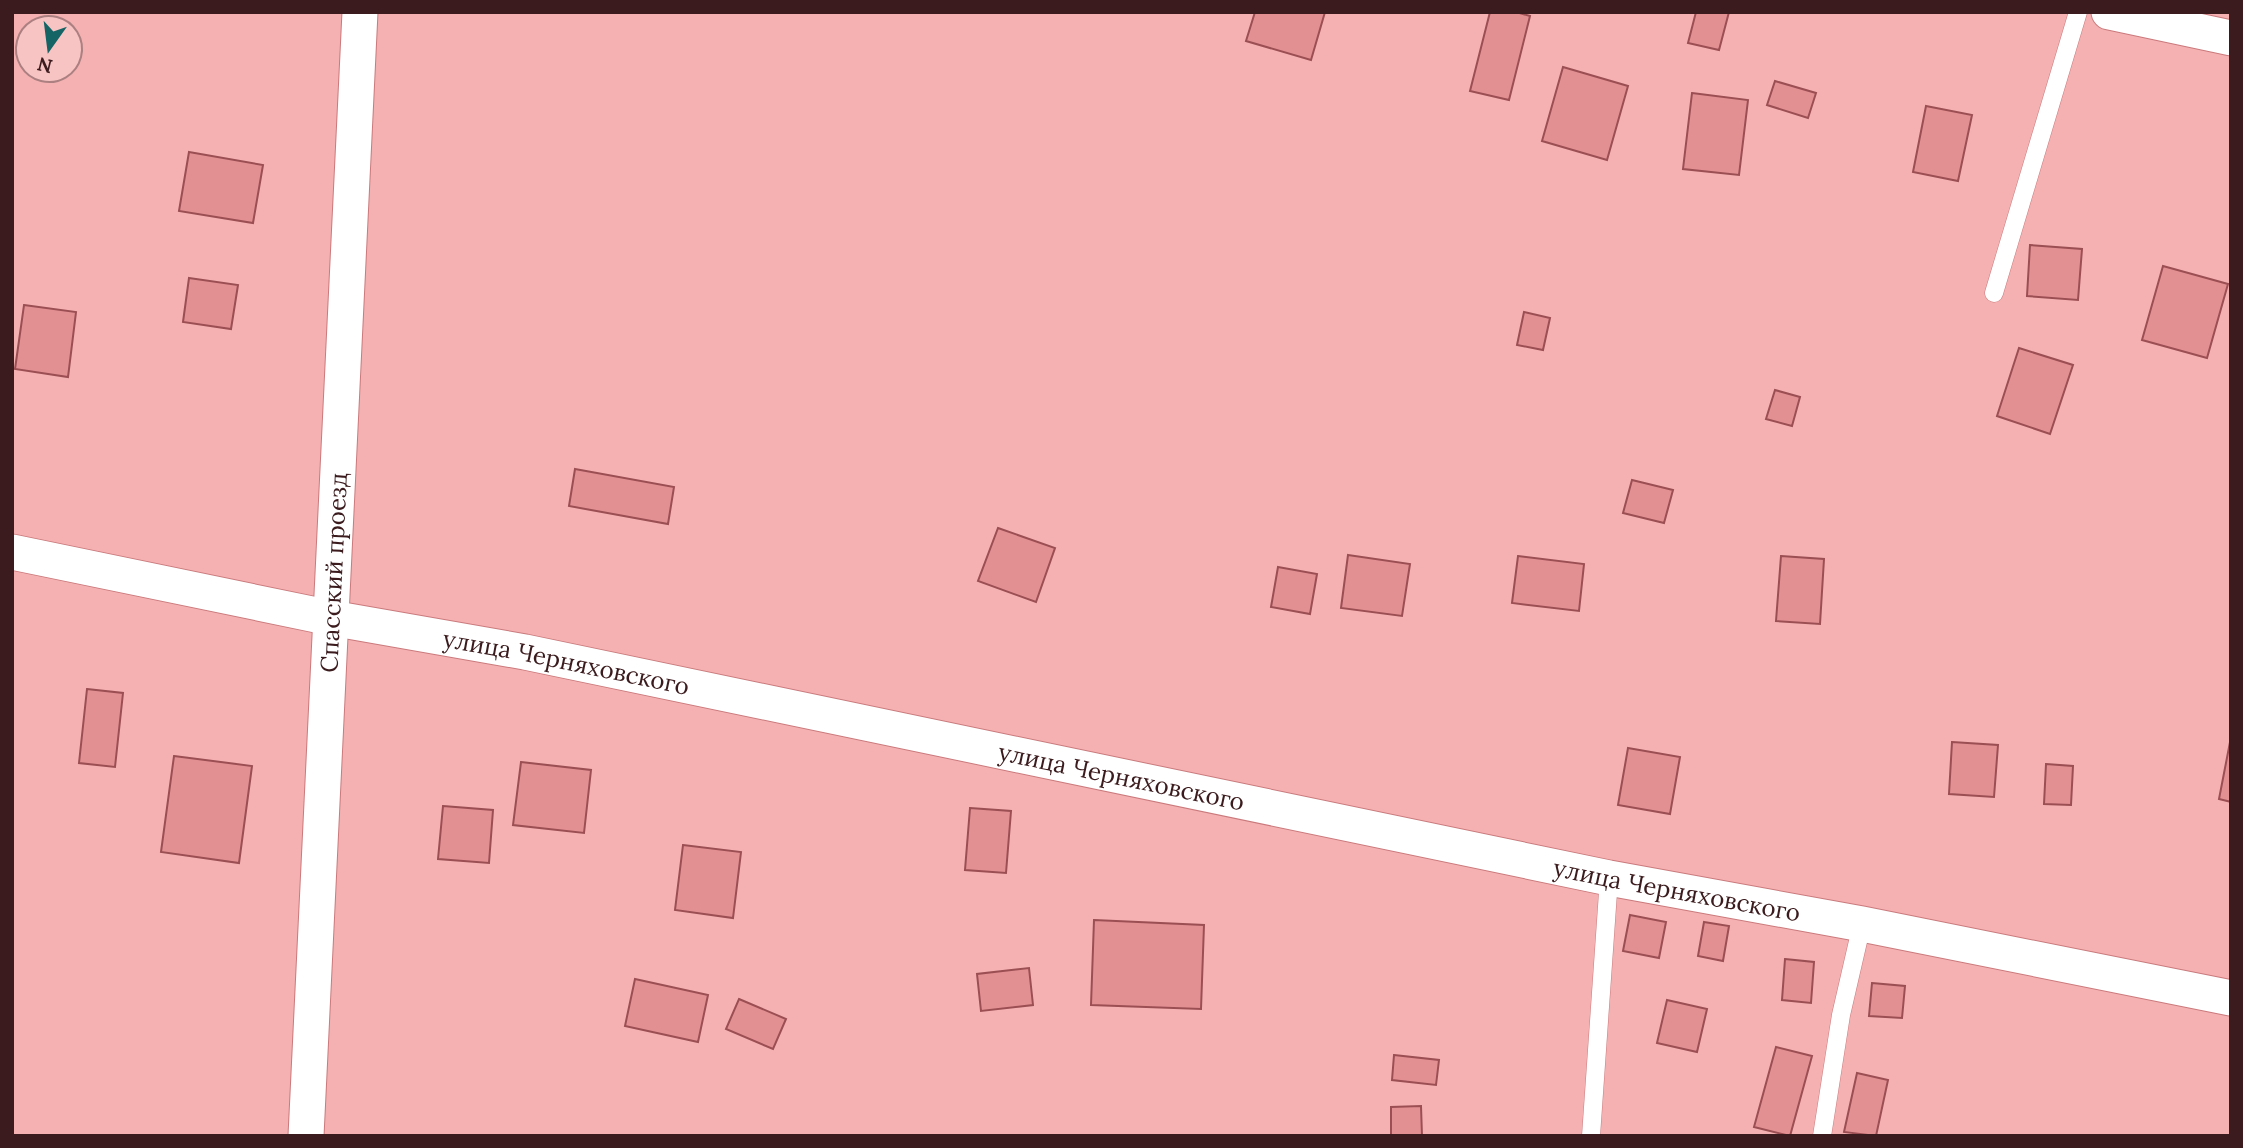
<svg xmlns="http://www.w3.org/2000/svg" width="2243" height="1148" viewBox="0 0 2243 1148" font-family="Lora,serif">
  <style>
    .building { fill: #e39093; stroke: #9b4f53; stroke-width: 2 }
    .lines { fill: none; stroke-linecap: round; stroke-linejoin: round }
    .lane-casing { stroke: #ca7a7c; stroke-width: 19 }
    .street-casing { stroke: #ca7a7c; stroke-width: 37 }
    .lane { stroke: #fff; stroke-width: 18 }
    .street { stroke: #fff; stroke-width: 35 }
    .labels { text-anchor: middle; dominant-baseline: central; stroke-width: 5; stroke-linejoin: round; paint-order: stroke }
    .street-label { font-size: 24px; fill: #3b1b1d; stroke: #f8c3c3 }
  </style>
  <rect width="100%" height="100%" fill="#f5b1b2"/>
  <g class="building">
    <polygon points="1255,12 1325,12 1311,60 1246,41"/>
    <polygon points="1490,12 1516,12 1530,16 1509,100 1470,91"/>
    <polygon points="1696,12 1729,12 1719,50 1688,43"/>
    <polygon points="1563,67 1628,86 1607,160 1542,141"/>
    <polygon points="1775,81 1816,93 1808,118 1767,105"/>
    <polygon points="1692,93 1748,100 1739,175 1683,169"/>
    <polygon points="1926,106 1972,115 1958,181 1913,172"/>
    <polygon points="189,152 263,165 253,223 179,211"/>
    <polygon points="2030,245 2082,249 2078,300 2027,296"/>
    <polygon points="2163,266 2228,284 2207,358 2142,340"/>
    <polygon points="189,278 238,285 231,329 183,322"/>
    <polygon points="24,305 76,312 68,377 15,369"/>
    <polygon points="1524,312 1550,318 1543,350 1517,345"/>
    <polygon points="2019,348 2073,365 2050,434 1997,416"/>
    <polygon points="1775,390 1800,397 1792,426 1766,419"/>
    <polygon points="575,469 674,487 668,524 569,506"/>
    <polygon points="1632,480 1673,490 1664,523 1623,513"/>
    <polygon points="998,528 1055,548 1036,602 978,581"/>
    <polygon points="1348,555 1410,564 1402,616 1341,608"/>
    <polygon points="1518,556 1584,564 1579,611 1512,603"/>
    <polygon points="1781,556 1824,559 1820,624 1776,621"/>
    <polygon points="1278,567 1317,574 1310,614 1271,607"/>
    <polygon points="87,689 123,693 115,767 79,763"/>
    <polygon points="2231,737 2231,802 2219,799"/>
    <polygon points="1952,742 1998,745 1994,797 1949,794"/>
    <polygon points="1628,748 1680,757 1670,814 1618,805"/>
    <polygon points="174,756 252,766 239,863 161,852"/>
    <polygon points="521,762 591,770 584,833 513,825"/>
    <polygon points="2046,764 2073,766 2071,805 2044,804"/>
    <polygon points="443,806 493,810 489,863 438,859"/>
    <polygon points="970,808 1011,811 1006,873 965,870"/>
    <polygon points="683,845 741,852 733,918 675,910"/>
    <polygon points="1630,915 1666,922 1659,958 1623,951"/>
    <polygon points="1094,920 1204,925 1201,1009 1091,1005"/>
    <polygon points="1704,922 1729,926 1723,961 1698,956"/>
    <polygon points="1785,959 1814,962 1811,1003 1782,1000"/>
    <polygon points="1029,968 1033,1005 981,1011 977,974"/>
    <polygon points="635,979 708,995 698,1042 625,1026"/>
    <polygon points="1872,983 1905,986 1902,1018 1869,1016"/>
    <polygon points="739,999 786,1019 773,1049 726,1029"/>
    <polygon points="1667,1000 1707,1009 1697,1052 1657,1043"/>
    <polygon points="1776,1047 1812,1056 1790,1136 1754,1127"/>
    <polygon points="1394,1055 1439,1060 1436,1085 1392,1080"/>
    <polygon points="1857,1073 1888,1080 1876,1136 1844,1132"/>
    <polygon points="1421,1106 1422,1136 1391,1136 1391,1107"/>
  </g>
  <g class="lines">
    <defs>
      <g id="lane">
        <polyline points="1994,293 2078,12"/>
        <polyline points="1591,1136 1609,878"/>
        <polyline points="1822,1136 1841,1015 1862,924"/>
      </g>
      <g id="street">
        <polyline points="2109,12 2231,38"/>
        <path id="s1" d="M12,552L331,618L525,652L1609,878L1862,924L2231,998"/>
        <path id="s2" d="M306,1136L360,12"/>
      </g>
    </defs>
    <use href="#lane" class="lane-casing"/>
    <use href="#street" class="street-casing"/>
    <use href="#lane" class="lane"/>
    <use href="#street" class="street"/>
  </g>
  <g class="labels">
    <g class="street-label">
      <text stroke="none"><textPath href="#s2" startOffset="564">Спасский проезд</textPath></text>
      <text stroke="none"><textPath href="#s1" startOffset="565">улица Черняховского</textPath></text>
      <text stroke="none"><textPath href="#s1" startOffset="1132">улица Черняховского</textPath></text>
      <text stroke="none"><textPath href="#s1" startOffset="1699">улица Черняховского</textPath></text>
    </g>
  </g>
  <rect width="2243" height="1148" fill="none" stroke="#3b1b1d" stroke-width="28"/>
  <g transform="translate(49 49) rotate(194)"><circle r="33" fill="#f8c3c3" stroke="#ac8081" stroke-width="2"/>
  <path d="M0-5L12 26L0 18L-12 26Z" fill="#146466"/>
  <text y="-10" font-size="19" font-weight="bold" text-anchor="middle" fill="#3b1b1d">N</text>
  </g>
</svg>
